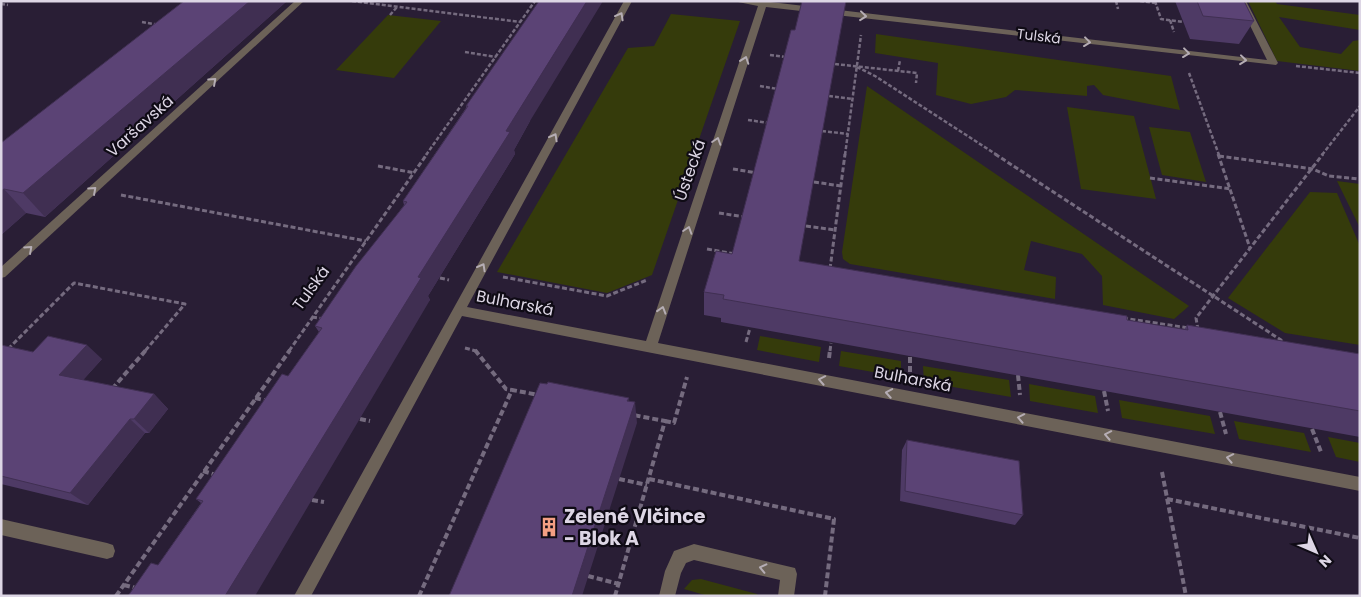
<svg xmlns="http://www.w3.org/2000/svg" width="1361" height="597" viewBox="0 0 1361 597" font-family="Poppins,sans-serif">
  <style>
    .green { fill: #353b0b }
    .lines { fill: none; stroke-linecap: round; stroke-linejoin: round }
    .path-far2 { stroke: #756b7f; stroke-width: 2.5; stroke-dasharray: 4 2; stroke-linecap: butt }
    .path-far1 { stroke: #756b7f; stroke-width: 3; stroke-dasharray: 5 2.5; stroke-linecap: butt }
    .path { stroke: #756b7f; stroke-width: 4; stroke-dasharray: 6 3; stroke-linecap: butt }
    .service { fill: #6c6258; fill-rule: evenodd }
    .minor { fill: #6c6258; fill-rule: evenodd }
    .wall { fill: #4e3a65 }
    .shaded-wall { fill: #402f52 }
    .building { fill: #5b4375; stroke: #402f52 }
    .oneway { stroke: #b5adb4 }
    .labels { text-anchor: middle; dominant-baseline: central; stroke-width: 4.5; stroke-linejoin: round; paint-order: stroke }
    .far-street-label { font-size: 14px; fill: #ddd6e5; stroke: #0f0b15 }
    .street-label { font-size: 16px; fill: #ddd6e5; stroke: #0f0b15 }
    .near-poi-label { font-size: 19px; font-weight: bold; fill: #ddd6e5; stroke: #0f0b15; text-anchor: start }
  </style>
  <rect width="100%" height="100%" fill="#291e35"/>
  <g class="green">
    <polygon points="1248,1 1275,1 1277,4 1360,15 1360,30 1279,17 1300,47 1341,54 1353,41 1360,40 1360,71 1277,61"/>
    <polygon points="671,14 740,21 652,275 607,293 497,272 628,48 654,46"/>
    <polygon points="388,15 441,21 394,78 336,70"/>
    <polygon points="876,34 1171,76 1180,110 1103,95 1094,85 1087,86 1087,96 1015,90 1006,97 971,104 936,95 938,63 875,53"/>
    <polygon points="867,86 1189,306 1174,319 1103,305 1102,276 1082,254 1031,241 1024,270 1056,277 1055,299 850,264 843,259 842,252"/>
    <polygon points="1067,107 1134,116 1156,199 1081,189"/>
    <polygon points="1149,127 1190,132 1206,182 1162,175"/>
    <polygon points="1337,181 1360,184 1360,228"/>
    <polygon points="1310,192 1337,193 1360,246 1360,345 1285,333 1228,298"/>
    <polygon points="760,336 821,347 819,362 757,350"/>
    <polygon points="841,351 901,361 901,377 839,366"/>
    <polygon points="923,366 1009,380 1011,397 924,382"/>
    <polygon points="1029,384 1095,396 1098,413 1030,401"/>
    <polygon points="1119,400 1210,416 1215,434 1122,418"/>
    <polygon points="1234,421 1304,433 1311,452 1239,439"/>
    <polygon points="1328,437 1360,443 1360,462 1336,457"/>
    <polygon points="701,579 757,594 758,596 708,596 684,589 692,580"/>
  </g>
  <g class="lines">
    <g class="path-far2">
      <polyline points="352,1 520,22"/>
      <polyline points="1116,1 1118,9"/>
      <polyline points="1140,1 1155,3"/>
      <polyline points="1155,1 1161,19 1183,22"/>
      <polyline points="1,4 8,5"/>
      <polyline points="390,15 397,7"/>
      <polyline points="1170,20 1174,32"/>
      <polyline points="142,22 159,25"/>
      <polyline points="465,52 496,57"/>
      <polyline points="770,55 786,57"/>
      <polyline points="835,64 917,73 916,83"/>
      <polyline points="1296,66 1360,73"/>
      <polyline points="857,67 875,76 997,155"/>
      <polyline points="898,71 900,60"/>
      <polyline points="1189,73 1219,155"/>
      <polyline points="760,86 778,89"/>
      <polyline points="829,96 853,99"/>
      <polyline points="748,120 769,123"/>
      <polyline points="822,131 848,134"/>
      <polyline points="426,155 535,1"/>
      <polyline points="845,155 861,35"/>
      <polyline points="1322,155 1360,106"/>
    </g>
    <g class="path-far1">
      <polyline points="995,154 1281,340 1284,345"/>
      <polyline points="1218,154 1250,248"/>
      <polyline points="1219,156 1313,169 1329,176 1360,179"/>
      <polyline points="378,166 415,173"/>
      <polyline points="733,169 757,173"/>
      <polyline points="1150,178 1231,189"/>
      <polyline points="814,182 841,186"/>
      <polyline points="121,195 366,241"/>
      <polyline points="719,213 745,217"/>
      <polyline points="806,226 835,230"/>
      <polyline points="707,249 735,254"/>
      <polyline points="830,269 845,154"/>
      <polyline points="503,277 607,296 647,280"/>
      <polyline points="440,278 449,280"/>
      <polyline points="312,317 325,319"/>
      <polyline points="1123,318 1189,328"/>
      <polyline points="1198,330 1196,318 1323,154"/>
      <polyline points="746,342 750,328"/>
      <polyline points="465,348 476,351"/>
      <polyline points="8,349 74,283 185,304 145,351"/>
      <polyline points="289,351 427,154"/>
      <polyline points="830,351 831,343"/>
    </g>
    <g class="path">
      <polyline points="475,350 506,389 512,390"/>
      <polyline points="910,357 910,373"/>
      <polyline points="829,358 830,350"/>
      <polyline points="1018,375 1020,395"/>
      <polyline points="112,389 146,350"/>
      <polyline points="1104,391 1108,411"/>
      <polyline points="255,398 268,401"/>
      <polyline points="1220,412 1226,434"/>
      <polyline points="360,419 370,421"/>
      <polyline points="665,421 674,423 687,377"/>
      <polyline points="1312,429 1321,452"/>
      <polyline points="203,471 216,475"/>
      <polyline points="1162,472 1186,596"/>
      <polyline points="619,479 647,485"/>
      <polyline points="649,479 834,519 825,596"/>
      <polyline points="1167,499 1360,538"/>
      <polyline points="312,500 324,502"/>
      <polyline points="588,576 619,584"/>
      <polyline points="124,585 136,588"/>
      <polyline points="116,596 290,350"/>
      <polyline points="419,596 512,390 539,395"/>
      <polyline points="615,596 665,421 633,415"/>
    </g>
    <polygon class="service" points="1,519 107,543 113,545 115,551 113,557 107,559 1,535"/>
    <g class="minor">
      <polygon points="295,1 304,1 5,277 1,278 1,267"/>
      <polygon points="624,1 632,1 467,307 646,341 758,6 733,1 761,1 1267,60 1238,1 1246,1 1278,63 1276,65 766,7 658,343 1360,477 1360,491 462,316 311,596 294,596"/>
      <polygon points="694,544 795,568 797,574 794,596 778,596 780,580 694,560 686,563 681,573 675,596 659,596 665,571 674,551"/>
    </g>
  </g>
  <g class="wall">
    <polygon points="184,1 287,1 45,217 26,213 1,235 1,143"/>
    <polygon points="1175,1 1244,1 1254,21 1239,44 1190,39"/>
    <polygon points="795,30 799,261 1184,330 1187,325 1360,354 1360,437 721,322 721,318 704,315 704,292 732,254"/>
    <polygon points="466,106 530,121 514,150 515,154 428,296 430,300 158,565 201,503 196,499 288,376 319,332 315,326 404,205 403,201 466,108"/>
    <polygon points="1,345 33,352 102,359 83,380 154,394 168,409 149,433 145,433 88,505 1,484"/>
    <polygon points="907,440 1023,515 1015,525 900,501 902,450"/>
  </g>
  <g class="shaded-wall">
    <polygon points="250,1 287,1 45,217 23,193"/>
    <polygon points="587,1 603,1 530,121 514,150 515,154 428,296 430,300 255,596 225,596 506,131"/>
    <polygon points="4,189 26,213 1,235 1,191"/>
    <polygon points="87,345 102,359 75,389 59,375"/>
    <polygon points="154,394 168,409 149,433 134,419"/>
    <polygon points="629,398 630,416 635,402 637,423 582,596 572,596"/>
    <polygon points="130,419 145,433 88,505 70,493"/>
  </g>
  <g class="building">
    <polygon points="184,1 250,1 23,193 4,189 1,191 1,143"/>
    <polygon points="539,1 587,1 506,131 510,132 418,277 421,278 225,596 128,596 151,563 158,565 203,501 196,499 282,374 288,376 322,328 315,326 356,266 407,202 403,201 468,106 466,106"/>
    <polygon points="802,1 846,1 799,261 1127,316 1127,320 1188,330 1187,325 1360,354 1360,411 723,299 724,295 704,292 716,251 732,254 791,30 795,30"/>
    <polygon points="1197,1 1244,1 1254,21 1203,16"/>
    <polygon points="48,336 87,345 59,375 154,394 134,419 130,419 70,493 1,476 1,345 33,352"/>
    <polygon points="548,382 629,398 627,401 635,402 572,596 449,596 540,383 547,384"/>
    <polygon points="907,440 1019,461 1023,515 905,491"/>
  </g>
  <defs><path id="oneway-chevron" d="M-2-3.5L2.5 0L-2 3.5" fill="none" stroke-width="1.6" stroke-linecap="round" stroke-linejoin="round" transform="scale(1.25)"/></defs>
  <g class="oneway">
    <use href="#oneway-chevron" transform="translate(620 16) rotate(-61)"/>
    <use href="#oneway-chevron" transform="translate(863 16) rotate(6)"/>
    <use href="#oneway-chevron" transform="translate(1087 42) rotate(7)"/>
    <use href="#oneway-chevron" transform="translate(1186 53) rotate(7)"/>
    <use href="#oneway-chevron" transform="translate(745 60) rotate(-71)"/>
    <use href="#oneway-chevron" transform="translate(1243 60) rotate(6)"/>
    <use href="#oneway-chevron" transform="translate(213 81) rotate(-42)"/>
    <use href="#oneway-chevron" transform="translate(554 137) rotate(-61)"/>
    <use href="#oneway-chevron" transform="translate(717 141) rotate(-72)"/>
    <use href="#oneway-chevron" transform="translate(93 190) rotate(-42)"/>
    <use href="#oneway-chevron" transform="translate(688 230) rotate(-72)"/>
    <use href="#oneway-chevron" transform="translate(29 249) rotate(-42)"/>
    <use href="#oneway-chevron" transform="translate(482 267) rotate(-61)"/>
    <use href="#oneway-chevron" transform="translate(662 310) rotate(-73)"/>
    <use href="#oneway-chevron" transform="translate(822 380) rotate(-169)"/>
    <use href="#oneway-chevron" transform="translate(889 393) rotate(-170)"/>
    <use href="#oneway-chevron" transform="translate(1021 418) rotate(-169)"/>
    <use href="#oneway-chevron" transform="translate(1108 435) rotate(-169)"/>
    <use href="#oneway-chevron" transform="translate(1230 458) rotate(-169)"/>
    <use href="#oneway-chevron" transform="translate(763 568) rotate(-167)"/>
  </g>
  <defs>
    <symbol id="building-bare" viewBox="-9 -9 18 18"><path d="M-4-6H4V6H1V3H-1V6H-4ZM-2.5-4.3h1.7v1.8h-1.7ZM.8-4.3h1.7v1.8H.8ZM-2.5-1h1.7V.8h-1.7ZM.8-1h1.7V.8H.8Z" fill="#f39f83" stroke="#0f0b15" stroke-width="2.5" paint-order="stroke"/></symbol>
  </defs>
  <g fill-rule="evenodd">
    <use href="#building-bare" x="535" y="513" width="28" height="28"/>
  </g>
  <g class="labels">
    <g class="far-street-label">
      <text transform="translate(1039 36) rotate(7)">Tulská</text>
    </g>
    <g class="street-label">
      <text transform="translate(140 126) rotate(-42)">Varšavská</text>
      <text transform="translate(690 170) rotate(-71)">Ústecká</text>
      <text transform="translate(311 288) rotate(-54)">Tulská</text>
      <text transform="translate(515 303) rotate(11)">Bulharská</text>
      <text transform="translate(913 379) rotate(11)">Bulharská</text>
    </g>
    <g class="near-poi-label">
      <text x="564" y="516">Zelené Vlčince<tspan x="564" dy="22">- Blok A</tspan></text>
    </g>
  </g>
  <rect width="1361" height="597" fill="none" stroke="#ddd6e5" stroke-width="5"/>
  <g transform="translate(1316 552) rotate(135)" stroke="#0f0b15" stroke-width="4" paint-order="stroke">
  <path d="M0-4L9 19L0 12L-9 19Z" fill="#ddd6e5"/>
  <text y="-8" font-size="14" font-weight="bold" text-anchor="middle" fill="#ddd6e5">N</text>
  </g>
</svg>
